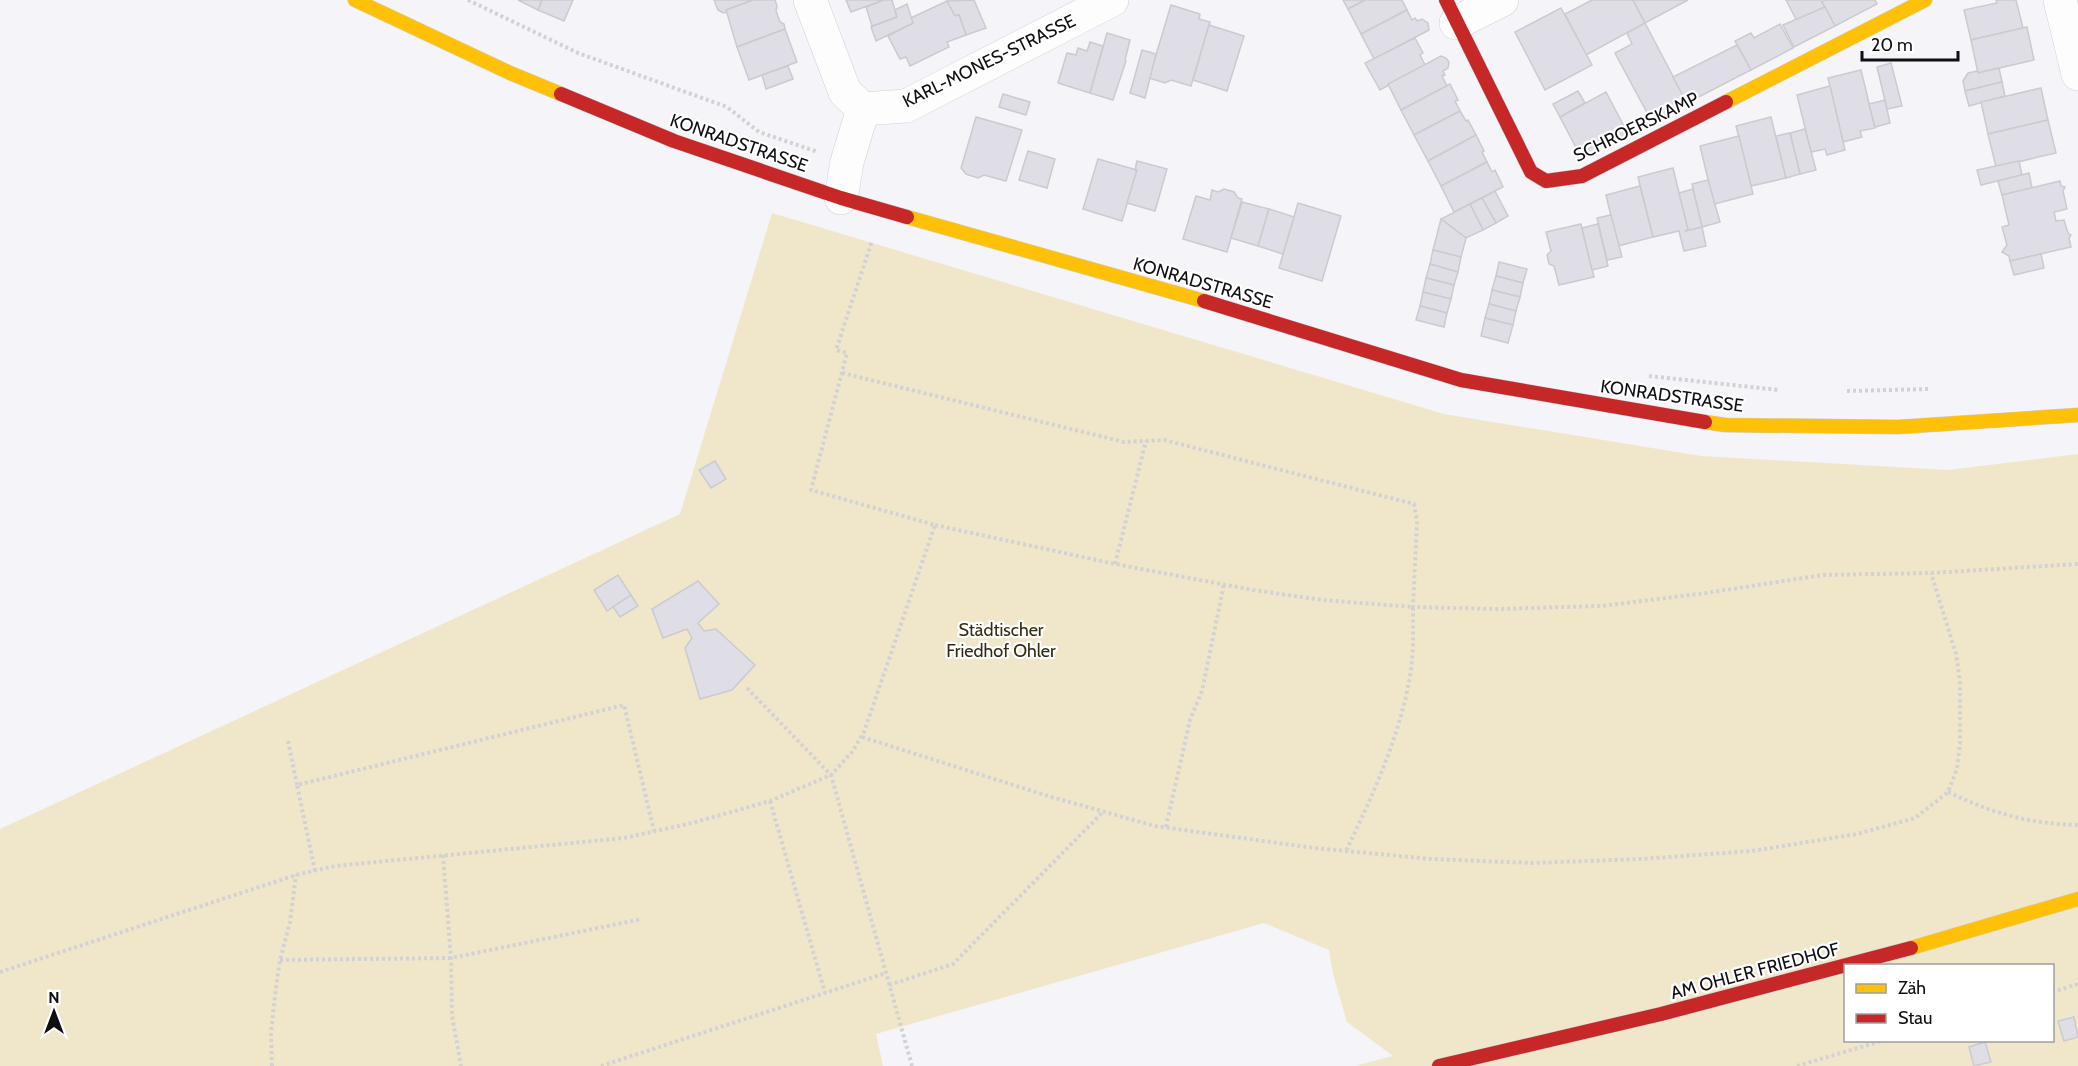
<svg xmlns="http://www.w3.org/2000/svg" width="2078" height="1066" viewBox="0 0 2078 1066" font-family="Cabin,sans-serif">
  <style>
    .green { fill: #f0e7ca; fill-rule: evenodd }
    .building { fill: #dfdde6; stroke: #cbcbcf; stroke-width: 1.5 }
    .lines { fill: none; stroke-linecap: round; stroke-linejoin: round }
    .street-casing { stroke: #d1d0d5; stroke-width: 34 }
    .slow-casing { stroke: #d1d0d5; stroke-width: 15 }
    .jam-casing { stroke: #d1d0d5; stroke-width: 15 }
    .path { stroke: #d2d2d4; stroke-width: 4; stroke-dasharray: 3 3; stroke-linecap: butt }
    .street { stroke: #fdfdfe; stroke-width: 33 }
    .slow { stroke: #ffc107; stroke-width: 14 }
    .jam { stroke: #c62828; stroke-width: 14 }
    .labels { text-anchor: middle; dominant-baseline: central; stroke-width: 4.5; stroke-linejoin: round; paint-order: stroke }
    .street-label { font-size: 18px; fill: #0f0e12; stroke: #fff }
    .park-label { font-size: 18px; fill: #332b0f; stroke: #fff }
  </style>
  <rect width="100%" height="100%" fill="#f4f4f9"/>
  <path class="green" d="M772,213L1444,414L1701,456L1948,470L2078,454V1066H1355L1393,1056L1347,1022L1333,974L1329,950L1264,923L876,1034L883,1066H0V829L680,514ZM1846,966H2052V1040H1846Z"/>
  <g class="building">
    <polygon points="518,0 542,0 538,10"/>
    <polygon points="542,0 573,0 564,21 538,10"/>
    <polygon points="714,0 753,0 726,10 727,12 723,13 718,10"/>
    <polygon points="753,0 775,0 777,6 776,11 780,22 784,24 785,29 737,47 726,10"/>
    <polygon points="846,0 884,0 851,12"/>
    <polygon points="884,0 892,0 897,17 872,26 866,7"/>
    <polygon points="974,0 986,28 966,35 959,15 955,16 947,1"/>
    <polygon points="1343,0 1365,0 1348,9"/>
    <polygon points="1365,0 1402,0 1407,10 1361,34 1348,9"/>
    <polygon points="1592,0 1633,0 1645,23 1586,55 1565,14"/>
    <polygon points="1633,0 1688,0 1645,23"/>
    <polygon points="1786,0 1821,0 1825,7 1797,21"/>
    <polygon points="1825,0 1875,0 1877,4 1835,26 1822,2"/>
    <polygon points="1996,0 2016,0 2023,28 1971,40 1964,10 1997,3"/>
    <polygon points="947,1 955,16 959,15 966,35 947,42 949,47 910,66 906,57 900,59 888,36 913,23 911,18"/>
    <polygon points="907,4 913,23 876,41 871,27 897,17 895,10"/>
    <polygon points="1171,5 1200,14 1199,19 1210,22 1191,86 1171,80 1165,83 1149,78"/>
    <polygon points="1825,7 1835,26 1794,47 1783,25"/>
    <polygon points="1561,8 1592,65 1545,90 1515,32"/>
    <polygon points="1407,10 1412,20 1415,18 1417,21 1422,19 1428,23 1429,30 1374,59 1361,34"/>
    <polygon points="1645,23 1687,103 1652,122 1615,53 1632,44 1627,33"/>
    <polygon points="1780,24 1793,48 1751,70 1735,41 1751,33 1754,38"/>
    <polygon points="1209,25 1244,36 1227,91 1193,80"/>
    <polygon points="2027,27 2034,60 1978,73 1971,40"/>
    <polygon points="785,29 797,62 749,80 737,47"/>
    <polygon points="1107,33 1130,40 1125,60 1126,61 1113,100 1090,93"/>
    <polygon points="1415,38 1423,53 1420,55 1425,65 1380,90 1365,63"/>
    <polygon points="1090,42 1103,46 1090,93 1058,83 1067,53 1076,55 1078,48 1087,51"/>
    <polygon points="1737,45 1751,70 1687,103 1673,77"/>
    <polygon points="1142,50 1156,54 1145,98 1130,93"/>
    <polygon points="1441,56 1446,58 1449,62 1448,68 1443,71 1445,75 1442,76 1447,86 1401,110 1388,84"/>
    <polygon points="1891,63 1902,106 1887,109 1877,67"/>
    <polygon points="788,66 793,79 766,89 762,75"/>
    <polygon points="1999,68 2002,82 1965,91 1963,81 1968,73 1978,71 1978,73"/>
    <polygon points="1861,70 1875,128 1860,131 1862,137 1843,142 1828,78"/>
    <polygon points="2002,82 2005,96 1969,106 1965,91"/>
    <polygon points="1450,84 1458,100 1455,101 1460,111 1414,135 1401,110"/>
    <polygon points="1830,86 1845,150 1827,155 1825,149 1811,152 1797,95"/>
    <polygon points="2041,88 2048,120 1988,134 1981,102"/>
    <polygon points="1578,91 1585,103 1560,117 1553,104"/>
    <polygon points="1606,92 1628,134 1599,147 1600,149 1582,159 1560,117"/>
    <polygon points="1003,94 1030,102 1026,115 999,107"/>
    <polygon points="1885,100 1890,123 1875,127 1869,104"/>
    <polygon points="1460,111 1466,121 1468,120 1476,135 1428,161 1414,135"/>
    <polygon points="976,117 1022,130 1006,181 984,175 978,178 966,174 961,168"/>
    <polygon points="1771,117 1786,178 1751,186 1736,126"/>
    <polygon points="2048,120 2056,153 1996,167 1988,134"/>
    <polygon points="1805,129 1816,170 1800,174 1790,133"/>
    <polygon points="1790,133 1800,174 1786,178 1776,136"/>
    <polygon points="1476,135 1484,151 1482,152 1487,162 1441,186 1428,161"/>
    <polygon points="1739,136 1753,194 1714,204 1700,146"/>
    <polygon points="1028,151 1055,159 1047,188 1019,180"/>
    <polygon points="1098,159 1137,170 1122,221 1083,209"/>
    <polygon points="1137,161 1167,169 1155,211 1127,203 1137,170 1135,170"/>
    <polygon points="2019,161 2022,175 1981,185 1977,170"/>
    <polygon points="1487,162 1492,172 1495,170 1503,187 1454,212 1441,186"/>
    <polygon points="1673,168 1688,229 1685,231 1702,227 1706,246 1684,251 1679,231 1653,237 1638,177"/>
    <polygon points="2029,173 2032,188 2002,195 1998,181"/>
    <polygon points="1708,180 1720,222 1702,227 1692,184"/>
    <polygon points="2060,181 2061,186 2065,187 2063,191 2067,209 2054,212 2056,221 2064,220 2068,233 2071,235 2069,238 2071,247 2010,261 2009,256 2002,252 2007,245 2002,227 2009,225 2002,195"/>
    <polygon points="1640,186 1653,237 1618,246 1606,195"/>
    <polygon points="1224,189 1234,192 1238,198 1242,199 1227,252 1183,239 1196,196 1210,200 1212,190 1218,192"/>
    <polygon points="1693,189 1702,227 1685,231 1688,229 1679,193"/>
    <polygon points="1495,191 1508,216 1496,223 1482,198"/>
    <polygon points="1482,198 1496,223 1483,230 1470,204"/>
    <polygon points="1242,202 1269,209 1258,246 1231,238"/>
    <polygon points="1298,203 1341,216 1322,281 1279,268"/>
    <polygon points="1470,204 1483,230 1466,238 1441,219"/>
    <polygon points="1269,209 1294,217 1283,254 1258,246"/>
    <polygon points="1611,215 1622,257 1607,260 1597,218"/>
    <polygon points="1441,219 1466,238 1461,257 1433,250"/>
    <polygon points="1581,224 1594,277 1559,285 1554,266 1549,264 1547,255 1551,251 1546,232"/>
    <polygon points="1598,224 1608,266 1592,270 1582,228"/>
    <polygon points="1433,250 1461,257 1458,272 1430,264"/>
    <polygon points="2041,254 2044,268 2014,275 2010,261"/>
    <polygon points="1499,262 1527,269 1523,283 1496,276"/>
    <polygon points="1430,264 1458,272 1454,285 1426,278"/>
    <polygon points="1496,276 1523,283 1520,297 1492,290"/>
    <polygon points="1426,278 1454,285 1451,299 1423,292"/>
    <polygon points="1492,290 1520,297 1516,311 1489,304"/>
    <polygon points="1423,292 1451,299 1447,313 1420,306"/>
    <polygon points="1489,304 1516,311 1513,325 1485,318"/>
    <polygon points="1420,306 1447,313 1444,327 1416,320"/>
    <polygon points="1485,318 1513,325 1508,343 1481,336"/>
    <polygon points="715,461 726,479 711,488 699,470"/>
    <polygon points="618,575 631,595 607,611 594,590"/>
    <polygon points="698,581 719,604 698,623 704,631 716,629 755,665 732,690 700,699 685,648 692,638 687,629 663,638 652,609"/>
    <polygon points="631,595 638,606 620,617 613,607"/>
    <polygon points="2074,1017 2078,1037 2064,1041 2058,1021"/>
    <polygon points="1985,1042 1991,1062 1974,1066 1969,1047"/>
  </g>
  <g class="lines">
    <defs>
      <g id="street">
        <polyline points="810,0 845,92 863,109 847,162 841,198"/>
        <polyline points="2060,0 2078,74"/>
        <polyline points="1456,23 1502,0"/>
        <polyline points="863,109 906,106 1112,0"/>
      </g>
      <g id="slow">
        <polyline points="355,0 510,73 561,94"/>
        <polyline points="1726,102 1925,0"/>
        <polyline points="907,217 1204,301"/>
        <polyline points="1705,422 1725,425 1898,427 2078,415"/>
        <polyline points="1911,948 2078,899"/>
      </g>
      <g id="jam">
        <polyline points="1446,0 1531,172 1546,181 1582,176 1726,102"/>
        <polyline points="561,94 674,141 841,198 907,217"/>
        <polyline points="1204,301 1461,380 1705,422"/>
        <polyline points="1439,1066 1661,1014 1911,948"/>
      </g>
    </defs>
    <use href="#street" class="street-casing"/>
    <use href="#slow" class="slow-casing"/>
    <use href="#jam" class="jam-casing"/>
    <g class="path">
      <polyline points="468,0 578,53 727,107 759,132 818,152"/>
      <polyline points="842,373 1124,442 1164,440 1414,504 1417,521 1413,607 1498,609 1601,606 1706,593 1823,575 1931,573 2078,564"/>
      <polyline points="1649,376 1779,390"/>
      <polyline points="1847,391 1929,389"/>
      <path d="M935,525L1115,564L1253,590L1322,600L1413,607C1413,630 1414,653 1410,676C1400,736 1372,797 1346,851"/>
      <polyline points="1115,564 1146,441"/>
      <polyline points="747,688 831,775 852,752 864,732 935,525 811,490 847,353 836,350 872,241"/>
      <polyline points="862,737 1048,796 1155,826 1314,848 1432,859 1532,863 1641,859 1752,851 1857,834 1915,818 1948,792 1957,769 1960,744 1960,681 1956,654 1931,573"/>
      <polyline points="288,741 297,785"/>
      <path d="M1948,792C1992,813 2029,824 2078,825"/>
      <polyline points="770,801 825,993"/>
      <polyline points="1166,827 1190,720 1202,691 1224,584"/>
      <polyline points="443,855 451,958 452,1016 461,1066"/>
      <polyline points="315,871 297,785 624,705 654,831"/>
      <polyline points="280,960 451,958 642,919"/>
      <polyline points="0,972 296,875 335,866 624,838 692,823 770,801 831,775 912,1066"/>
      <polyline points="889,985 953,964 1103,812"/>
      <polyline points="2052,992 2078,984"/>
      <polyline points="272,1066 271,1033 276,987 280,960 290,922 296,875"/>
      <polyline points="601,1066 886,973"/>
      <polyline points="1797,1066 1885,1040"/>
    </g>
    <use href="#street" class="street"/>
    <use href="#slow" class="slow"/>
    <use href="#jam" class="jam"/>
  </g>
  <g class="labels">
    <g class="street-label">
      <text transform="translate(989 61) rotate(-26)">KARL-MONES-STRASSE</text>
      <text transform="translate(1636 127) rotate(-26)">SCHROERSKAMP</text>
      <text transform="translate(739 143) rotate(19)">KONRADSTRASSE</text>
      <text transform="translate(1203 283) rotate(16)">KONRADSTRASSE</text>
      <text transform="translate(1672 396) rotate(8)">KONRADSTRASSE</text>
      <text transform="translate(1755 971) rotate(-15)">AM OHLER FRIEDHOF</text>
    </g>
    <g class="park-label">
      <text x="1001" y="630">Städtischer<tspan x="1001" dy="21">Friedhof Ohler</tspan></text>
    </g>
  </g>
  <rect x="1844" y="964" width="210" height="78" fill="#ffffff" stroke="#9f9fa0" stroke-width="1.5"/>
  <rect x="1856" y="984" width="30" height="9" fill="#ffc107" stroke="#9f9fa0" stroke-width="1.5"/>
  <text x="1898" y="994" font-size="18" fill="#0f0e12">Zäh</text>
  <rect x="1856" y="1014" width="30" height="9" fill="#c62828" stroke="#9f9fa0" stroke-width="1.5"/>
  <text x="1898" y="1024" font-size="18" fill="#0f0e12">Stau</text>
  <g transform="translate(54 1012)" stroke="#ffffff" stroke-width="4.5" paint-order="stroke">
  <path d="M0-4.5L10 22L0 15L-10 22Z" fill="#0f0e12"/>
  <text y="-9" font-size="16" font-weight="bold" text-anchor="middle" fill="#0f0e12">N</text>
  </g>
  <path d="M1862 51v9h96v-9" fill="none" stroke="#0f0e12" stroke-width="3"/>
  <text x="1871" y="51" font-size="18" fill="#0f0e12" stroke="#ffffff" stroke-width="4.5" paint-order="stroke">20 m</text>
</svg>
